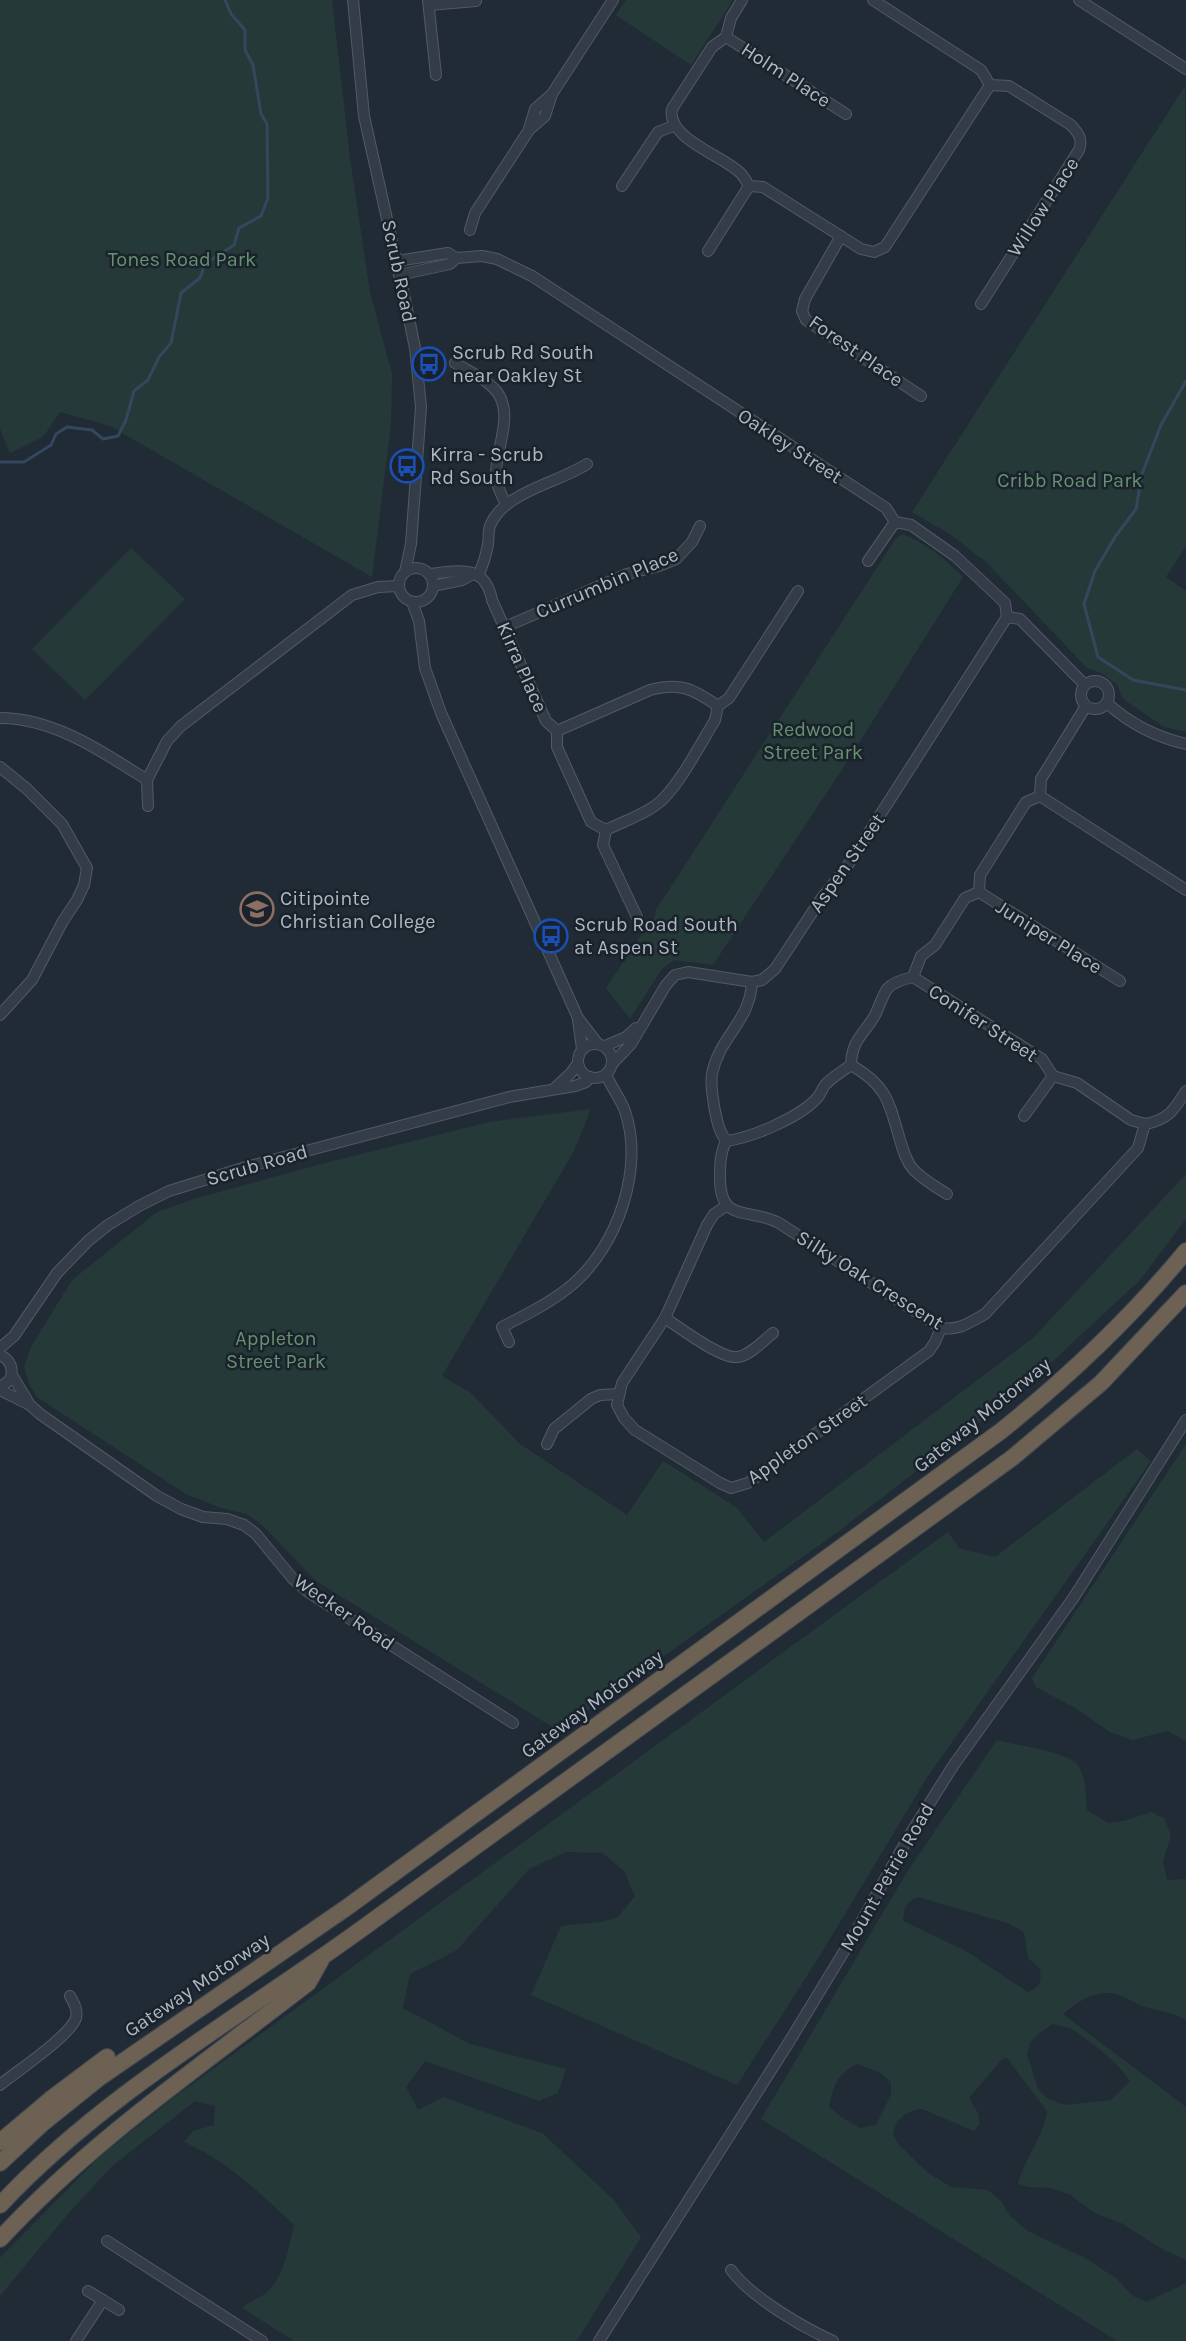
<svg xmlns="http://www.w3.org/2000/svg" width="1186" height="2341" viewBox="0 0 1186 2341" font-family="Karla,sans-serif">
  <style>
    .green { fill: #263939; fill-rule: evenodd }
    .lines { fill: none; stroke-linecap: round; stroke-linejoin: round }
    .stream { stroke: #35475d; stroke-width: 3 }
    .minor-casing { stroke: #525a64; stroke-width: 12 }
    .highway-casing { stroke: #3f4751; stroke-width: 18 }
    .minor { stroke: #343c47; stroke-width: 10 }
    .highway { stroke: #6c6152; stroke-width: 16 }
    .labels { text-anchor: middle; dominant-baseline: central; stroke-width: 5; stroke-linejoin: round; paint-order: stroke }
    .street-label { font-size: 20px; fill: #aeb7c3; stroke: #1a222b }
    .park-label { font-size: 20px; fill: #679270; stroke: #1a222b }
    .poi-label { font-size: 20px; fill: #aeb7c3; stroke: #1a222b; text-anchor: start }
  </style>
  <rect width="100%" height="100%" fill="#212b36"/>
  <g class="green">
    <polygon points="0,0 332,0 350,158 370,292 392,374 391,424 372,577 110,426 60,412 43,437 10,453 0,429"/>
    <polygon points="626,0 733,0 691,65 616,15"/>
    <polygon points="1185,86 1186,546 1166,577 1186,591 1186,732 1164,727 1123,699 1117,685 1101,673 1087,668 986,562 951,535 912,512"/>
    <path d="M903,534C925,543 947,560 963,577L845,765L713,965L674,960L661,970L630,1019L606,988L643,932L654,921L656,910L896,538Z"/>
    <polygon points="131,548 185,599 85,700 32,649"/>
    <polygon points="591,1109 574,1151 442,1376 471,1393 520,1444 627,1515 663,1461 736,1507 764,1542 1034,1337 1186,1174 1186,1219 1139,1281 1027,1385 839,1531 559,1731 316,1581 263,1526 247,1514 221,1508 186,1494 38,1398 29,1384 24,1366 31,1347 72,1280 157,1212 194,1199 317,1165 489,1122"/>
    <polygon points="1186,1444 1186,1741 1167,1731 1133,1740 1110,1732 1077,1709 1036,1687 1032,1678"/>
    <path d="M1137,1449L1151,1461L928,1776L819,1957L737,2085L531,1995L561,1926L601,1922L618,1917L635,1896L624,1871L603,1853L566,1852L529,1869L457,1950L410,1974L403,2008L470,2044L566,2069L558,2093L539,2101L425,2061L406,2087L418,2110L443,2097L542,2133L613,2199L641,2237L577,2341H294L242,2308C249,2301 259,2299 267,2292C284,2277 289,2247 294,2225C263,2196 224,2158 184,2142L193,2131L214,2125L215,2106L195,2101L111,2167L67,2215L0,2296V2258L101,2155L180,2093L948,1532L959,1548L995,1557Z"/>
    <path d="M997,1740C1015,1745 1067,1752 1077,1764C1086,1775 1086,1796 1087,1810L1108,1823L1124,1821L1151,1812L1164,1818L1171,1835L1163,1862L1167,1880L1186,1879V2020C1173,2012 1159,2011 1145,2007C1136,2004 1128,1998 1119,1995C1097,1988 1079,2001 1063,2014L1186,2107V2260L1162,2249L1123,2224L1095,2213L1069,2194L1050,2188L1028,2187L1018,2184C1024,2159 1044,2137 1047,2111L1007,2058L1002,2059L969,2098L978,2113L980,2124L974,2131L922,2109C907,2110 895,2119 893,2135L899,2145L928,2173L951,2187L988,2190L1001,2201L1009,2215L1028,2231L1087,2259L1117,2279L1133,2296L1147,2302L1186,2283V2341H1117L761,2119L907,1872ZM918,1897L1007,1923L1024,1932L1028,1958L1040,1969C1042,1983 1040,1986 1028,1992L966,1951L903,1921C904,1908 906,1902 918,1897ZM1053,2024C1057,2025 1063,2026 1067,2027C1084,2035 1121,2065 1130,2081L1111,2100L1064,2105L1047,2098L1038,2089L1027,2054L1030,2043L1039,2033ZM857,2064L879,2072L891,2082V2095L876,2125L860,2128L841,2117L829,2107C834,2085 836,2075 857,2064Z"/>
  </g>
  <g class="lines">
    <g class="stream">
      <polyline points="1186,381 1161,425 1142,474 1136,509 1115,537 1095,571 1084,604 1098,657 1133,680 1186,690"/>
      <polyline points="0,462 24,462 51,445 56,434 67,427 92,430 103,439 118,436 126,420 134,391 148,380 159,357 171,343 181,293 200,278 205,264 234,245 239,228 261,216 268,198 267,124 261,114 253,65 245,50 245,30 231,14 225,0"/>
    </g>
    <defs>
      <g id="minor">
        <polyline points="353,0 364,116 406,304 415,348 421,407 411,544 405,572"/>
        <polyline points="428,0 436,75"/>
        <path d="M742,0L731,18L726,37L712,47L672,109C666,137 720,155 738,171C743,174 746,181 749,186L763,187L861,249L874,252L885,247L990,85L981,70L873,0"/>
        <polyline points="1079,0 1186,69"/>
        <polyline points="429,5 476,1"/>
        <polyline points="726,37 846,114"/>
        <polyline points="529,129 535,109 552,94"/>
        <polyline points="622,186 658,132 673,126"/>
        <polyline points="470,230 475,213 529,130 545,116 552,94 613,0"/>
        <polyline points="841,236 805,299 802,311 806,320 921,396"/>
        <polyline points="708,251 749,186"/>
        <polyline points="397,261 448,253 456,258 482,256 497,259 532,276 886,508 895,522 911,525 955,556 1005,603 1007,617 1020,619 1085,685"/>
        <polyline points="399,275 450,264 456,258"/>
        <path d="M981,304L1079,150C1083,139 1079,134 1071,125L1009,86L990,85"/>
        <path d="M455,363C468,371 487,379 497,392C515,416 494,451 496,478C497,487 502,496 506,504"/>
        <polyline points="868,561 895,522"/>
        <circle cx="416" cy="585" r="17"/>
        <path d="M429,574C458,571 485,563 492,600L546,721L557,731V747L591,822L606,830C622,822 641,816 656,805C677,790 701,743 715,720L718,706L729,698L798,591"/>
        <path d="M478,576C483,565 486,556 488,544C489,538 488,531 490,526C503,492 558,483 587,464"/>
        <polyline points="433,586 462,580 473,574"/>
        <polyline points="412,602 419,621 425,668 441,713 578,1018 598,1044"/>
        <polyline points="503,628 627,574 659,566 676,559 692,542 700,526"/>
        <circle cx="1095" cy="695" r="14"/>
        <path d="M1107,703C1130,724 1156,737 1186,744"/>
        <path d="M0,718C54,718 103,752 147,780"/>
        <path d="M557,731L650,690C681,682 693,689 718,706"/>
        <polyline points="0,767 27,789 62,824 87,868 84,885 77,900 63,921 32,980 0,1015"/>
        <polyline points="1040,796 1186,890"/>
        <polyline points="148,806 147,780 167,741 181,726 352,595 378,587 399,586"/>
        <polyline points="606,830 603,845 637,917"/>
        <polyline points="979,892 1120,981"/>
        <polyline points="913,977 1042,1059 1053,1076 1077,1083 1131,1120 1145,1124"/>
        <path d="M752,982C750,1022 719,1037 712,1074C710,1085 713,1096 714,1106C717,1120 718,1130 726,1141C720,1154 720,1164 720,1178C720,1224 749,1207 779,1223L941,1328C959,1331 970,1322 985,1314L1138,1148L1145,1124C1168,1120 1174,1110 1186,1091"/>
        <polyline points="578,1020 582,1049"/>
        <circle cx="595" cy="1061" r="17"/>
        <polyline points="605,1046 626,1037 636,1028"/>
        <polyline points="612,1064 631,1044 666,985 675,975 688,972 752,982 762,980 775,969 821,899 848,865 1007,617"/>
        <path d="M851,1065C888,1086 889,1103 900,1140C903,1150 906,1161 913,1169C922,1179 936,1187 947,1194"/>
        <polyline points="555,1088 571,1073 578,1063"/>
        <polyline points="1024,1116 1053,1076"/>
        <path d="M726,1141C751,1138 801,1117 818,1097C821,1093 822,1089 825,1085C832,1077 843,1071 851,1065C852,1039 863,1036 875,1015C879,1007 882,997 887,989C893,982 904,979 913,977L921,956L935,945L965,898L979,892L980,875L1026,802L1040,796L1041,779L1086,706"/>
        <polyline points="726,1206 714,1214 707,1225 665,1318 622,1383 617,1405 624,1418 635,1430 720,1483 731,1488 748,1483 929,1351 935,1342 941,1328"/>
        <path d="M665,1318C680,1328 721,1359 737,1357C750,1356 764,1340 773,1333"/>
        <path d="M509,1342L502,1327C527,1314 552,1302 573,1284C618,1245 644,1169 625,1111C620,1098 611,1087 606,1074"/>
        <polyline points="0,1348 14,1336 57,1273 88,1241 108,1225 139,1206 169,1191 246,1167 509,1097 575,1086 586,1082 590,1077"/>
        <path d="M0,1355C11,1360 14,1369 10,1380L0,1387"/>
        <polyline points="12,1375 30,1405 40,1414 157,1496 181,1509 203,1517 227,1519 244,1525 256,1534 293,1579 308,1592 513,1723"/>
        <polyline points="0,1390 30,1405"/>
        <polyline points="547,1444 554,1429 591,1399 600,1395 618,1394"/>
        <path d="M0,2085C17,2071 70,2036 76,2018C78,2010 74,2003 70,1996"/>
        <polyline points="107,2241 262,2341"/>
        <path d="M731,2270C751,2297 802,2327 833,2341"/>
        <polyline points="88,2291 119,2310"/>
        <polyline points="76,2341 103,2300"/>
        <polyline points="599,2341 789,2042 854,1935 909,1836 953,1766 1074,1597 1186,1420"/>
      </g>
      <g id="highway">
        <polyline points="0,2142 51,2099 107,2057"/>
        <path d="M0,2163L43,2123L99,2078L346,1908L1001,1431C1068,1377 1131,1318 1186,1251"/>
        <path d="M0,2205C103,2095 235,2020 356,1933C575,1775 794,1617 1012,1458L1101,1383L1186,1293"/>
        <path d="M0,2239C92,2140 201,2066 308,1983L321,1960"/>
      </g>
    </defs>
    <use href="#minor" class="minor-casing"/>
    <use href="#highway" class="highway-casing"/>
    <use href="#minor" class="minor"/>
    <use href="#highway" class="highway"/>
  </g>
  <defs>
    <symbol id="bus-ring" viewBox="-11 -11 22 22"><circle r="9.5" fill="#1a222b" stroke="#1a4fb4" stroke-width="1.5"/><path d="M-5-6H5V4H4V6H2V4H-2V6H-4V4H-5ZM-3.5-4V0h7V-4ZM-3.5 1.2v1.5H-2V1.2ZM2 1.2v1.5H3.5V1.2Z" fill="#1a4fb4"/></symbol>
    <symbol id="school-ring" viewBox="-11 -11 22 22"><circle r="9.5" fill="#1a222b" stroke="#8d6e63" stroke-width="1.5"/><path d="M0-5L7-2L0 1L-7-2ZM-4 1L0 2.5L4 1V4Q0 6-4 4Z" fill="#8d6e63"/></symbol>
  </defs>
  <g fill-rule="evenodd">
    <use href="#bus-ring" x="410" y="345" width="38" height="38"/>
    <use href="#bus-ring" x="388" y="447" width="38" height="38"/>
    <use href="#school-ring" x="238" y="890" width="38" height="38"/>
    <use href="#bus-ring" x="532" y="917" width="38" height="38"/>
  </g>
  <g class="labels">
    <g class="street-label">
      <text transform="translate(786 75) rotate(33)">Holm Place</text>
      <text transform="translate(1043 207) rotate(-57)">Willow Place</text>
      <text transform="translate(399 271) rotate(78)">Scrub Road</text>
      <text transform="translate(856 351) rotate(35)">Forest Place</text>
      <text transform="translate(790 446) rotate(33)">Oakley Street</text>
      <text transform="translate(607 583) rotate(-23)">Currumbin Place</text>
      <text transform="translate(522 667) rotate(66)">Kirra Place</text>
      <text transform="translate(847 863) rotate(-55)">Aspen Street</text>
      <text transform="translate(1049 937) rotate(32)">Juniper Place</text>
      <text transform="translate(983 1023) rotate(33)">Conifer Street</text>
      <text transform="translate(257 1165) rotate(-16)">Scrub Road</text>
      <text transform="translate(870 1280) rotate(32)">Silky Oak Crescent</text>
      <text transform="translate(982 1415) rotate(-39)">Gateway Motorway</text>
      <text transform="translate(807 1439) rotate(-35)">Appleton Street</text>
      <text transform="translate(344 1612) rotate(35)">Wecker Road</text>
      <text transform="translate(592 1704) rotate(-36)">Gateway Motorway</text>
      <text transform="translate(887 1877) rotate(-60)">Mount Petrie Road</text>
      <text transform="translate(197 1985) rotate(-34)">Gateway Motorway</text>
    </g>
    <g class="park-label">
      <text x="182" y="259">Tones Road Park</text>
      <text x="1070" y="480">Cribb Road Park</text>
      <text x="813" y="729">Redwood<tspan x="813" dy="23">Street Park</tspan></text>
      <text x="276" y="1338">Appleton<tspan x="276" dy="23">Street Park</tspan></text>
    </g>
    <g class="poi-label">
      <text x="452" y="352">Scrub Rd South<tspan x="452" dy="23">near Oakley St</tspan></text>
      <text x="430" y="454">Kirra - Scrub<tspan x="430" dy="23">Rd South</tspan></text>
      <text x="280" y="898">Citipointe<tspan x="280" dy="23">Christian College</tspan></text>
      <text x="574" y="924">Scrub Road South<tspan x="574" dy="23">at Aspen St</tspan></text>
    </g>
  </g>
</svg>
